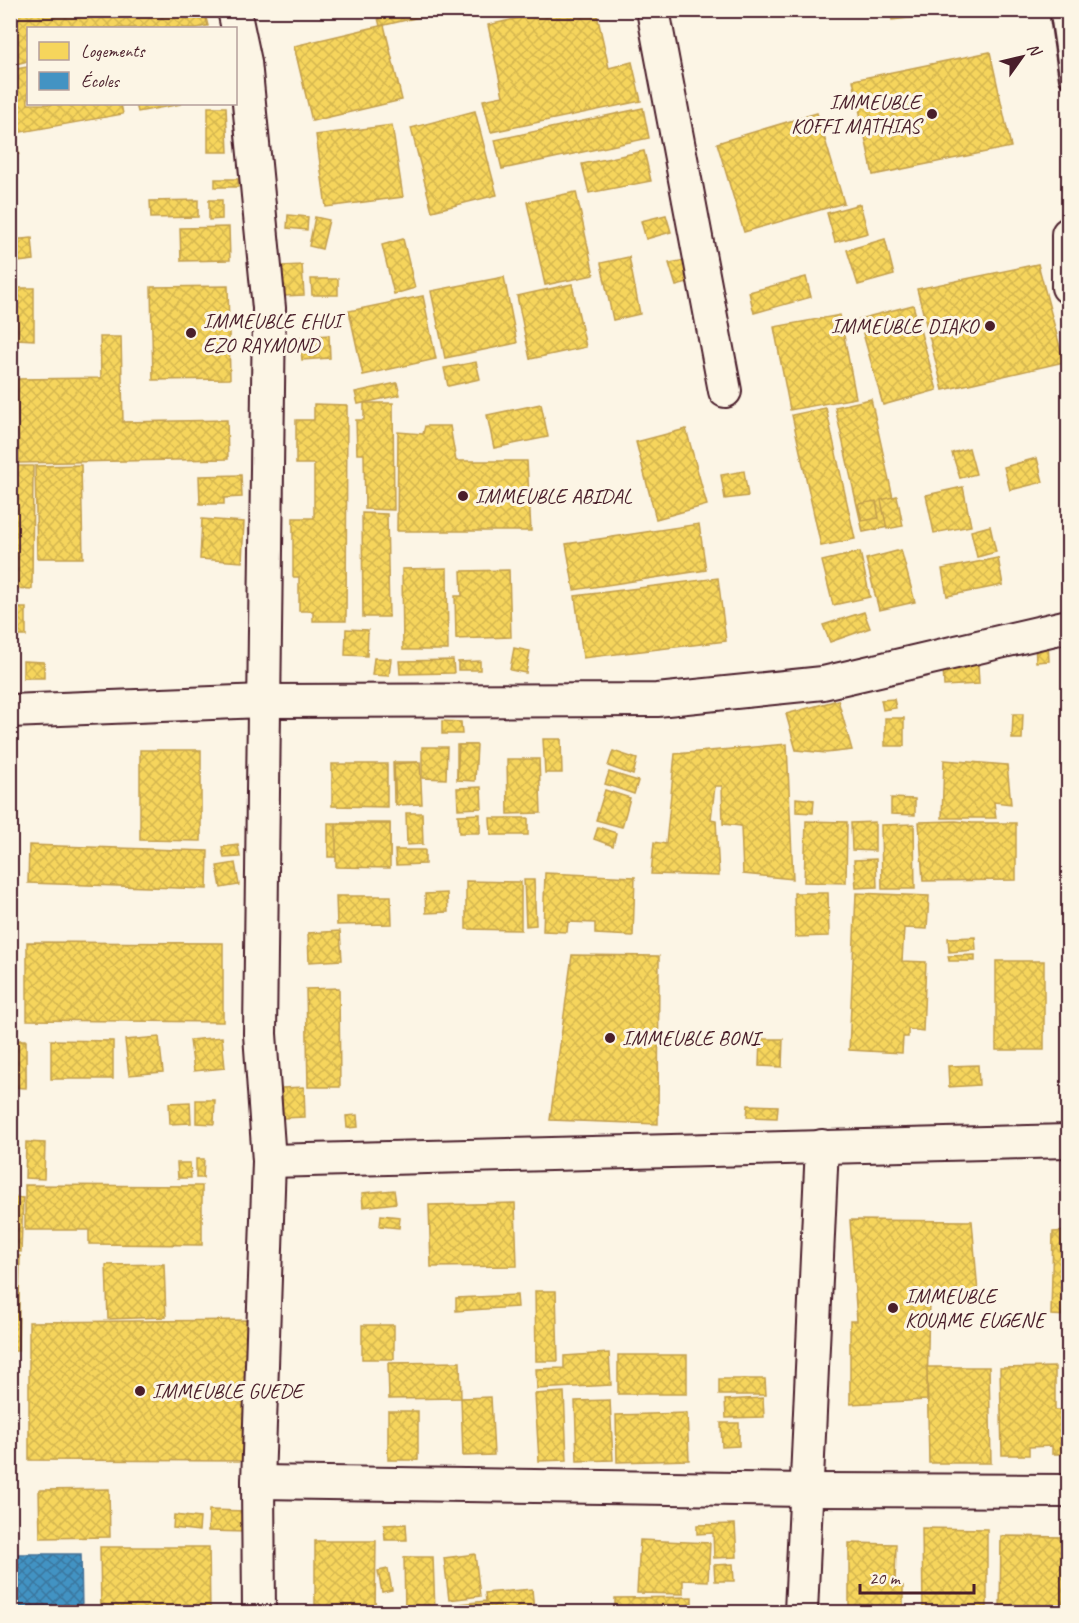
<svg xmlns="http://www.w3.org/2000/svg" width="1079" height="1623" viewBox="0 0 1079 1623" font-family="Caveat,sans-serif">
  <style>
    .homes { fill: url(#homes-cross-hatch); stroke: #c29e4d; stroke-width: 1.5 }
    .schools { fill: url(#schools-cross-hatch); stroke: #457095; stroke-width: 1.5 }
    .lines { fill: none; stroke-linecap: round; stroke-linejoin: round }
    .service-casing { stroke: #4a1f2b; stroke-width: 20 }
    .minor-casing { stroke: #4a1f2b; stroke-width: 36 }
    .service { stroke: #fcf5e5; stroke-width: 15 }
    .minor { stroke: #fcf5e5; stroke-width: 32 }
    .poi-dot { fill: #4a1f2b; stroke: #fcf5e5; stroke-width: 2 }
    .labels { text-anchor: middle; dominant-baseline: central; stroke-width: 6; stroke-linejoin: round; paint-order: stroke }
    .poi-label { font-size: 21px; fill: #4a1f2b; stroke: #fcf5e5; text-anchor: start }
  </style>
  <defs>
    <pattern id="homes-cross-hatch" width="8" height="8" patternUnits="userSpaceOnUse" patternTransform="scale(1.5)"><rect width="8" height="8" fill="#f6d55c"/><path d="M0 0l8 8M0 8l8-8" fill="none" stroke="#d4b650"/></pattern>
    <pattern id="schools-cross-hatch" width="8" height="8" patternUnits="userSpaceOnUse" patternTransform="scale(1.5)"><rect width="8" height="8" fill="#4393c3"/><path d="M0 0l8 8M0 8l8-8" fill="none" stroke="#3a779f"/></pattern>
  </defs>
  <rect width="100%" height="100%" fill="#fcf5e5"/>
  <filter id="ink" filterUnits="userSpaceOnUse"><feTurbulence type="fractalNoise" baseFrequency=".0167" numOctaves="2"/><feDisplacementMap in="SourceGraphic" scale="12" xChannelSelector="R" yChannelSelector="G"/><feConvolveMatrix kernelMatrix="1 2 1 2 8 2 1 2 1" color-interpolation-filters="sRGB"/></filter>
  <g filter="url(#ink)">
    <g class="homes">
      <polygon points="10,10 204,10 208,26 197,28 28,28 28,61 16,64 10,34"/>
      <polygon points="376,10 432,10 433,14 380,26"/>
      <polygon points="555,10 596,10 609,68 632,62 641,101 491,132 483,100 503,96 488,25"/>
      <polygon points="890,10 971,10 971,11 892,20"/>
      <polygon points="384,25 402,100 312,121 294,46"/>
      <polygon points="990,52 1011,147 873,175 853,80"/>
      <polygon points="28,67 28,104 121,104 123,114 16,133 10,103 10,70"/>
      <polygon points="136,104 181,104 138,112"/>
      <polygon points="208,107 226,107 228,152 208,152"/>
      <polygon points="643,108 649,138 502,169 495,140"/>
      <polygon points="475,111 497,195 432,211 411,128"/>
      <polygon points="817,113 844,203 744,232 717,143"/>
      <polygon points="10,118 19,154 10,156"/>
      <polygon points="392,125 403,197 326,207 316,135"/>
      <polygon points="644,151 651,181 589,193 582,164"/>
      <rect x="215" y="179" width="23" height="8"/>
      <polygon points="576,192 594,275 545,285 527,202"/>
      <polygon points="198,200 198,217 151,218 150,201"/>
      <polygon points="209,200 222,200 222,219 209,220"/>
      <polygon points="860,204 868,233 835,242 827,213"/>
      <polygon points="10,215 17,235 10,237"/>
      <polygon points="288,215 308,217 307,230 287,228"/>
      <polygon points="666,215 671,232 646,239 641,221"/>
      <polygon points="315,217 329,220 322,249 309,246"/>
      <polygon points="229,227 230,260 181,261 180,228"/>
      <polygon points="32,238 34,260 10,263 10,240"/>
      <polygon points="403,239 415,288 394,294 382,245"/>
      <polygon points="885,239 894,275 858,285 847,250"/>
      <polygon points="629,257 640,314 613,320 601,263"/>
      <polygon points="685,260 691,282 676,286 669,263"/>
      <polygon points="1038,264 1064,362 943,390 917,289"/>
      <polygon points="302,265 304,295 284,296 282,266"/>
      <polygon points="504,277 517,343 445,358 431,291"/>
      <polygon points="806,277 811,297 754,313 749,292"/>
      <polygon points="311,279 338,279 338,295 312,295"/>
      <polygon points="572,284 586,347 530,359 517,296"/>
      <polygon points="228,286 230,379 153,380 151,287"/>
      <polygon points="17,288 34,288 34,340 17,339"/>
      <polygon points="423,296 436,359 363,375 349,311"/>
      <polygon points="913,305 937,390 883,405 859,319"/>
      <polygon points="840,315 856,398 790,410 774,327"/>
      <polygon points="329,335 330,358 302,360 300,337"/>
      <polygon points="100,337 121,337 123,422 227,420 228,459 19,463 17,379 101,378"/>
      <polygon points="476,362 480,379 448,386 444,368"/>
      <polygon points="397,383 400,395 358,404 355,392"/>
      <polygon points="871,399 899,525 863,532 835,407"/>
      <polygon points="364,403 393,403 394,510 365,509 364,454 357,454 356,420 364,420"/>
      <polygon points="314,404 347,405 346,621 313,621 313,611 299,611 299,577 293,577 293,518 314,518 314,464 296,464 296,420 314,420"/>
      <polygon points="541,404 548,437 494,448 487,415"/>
      <polygon points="826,408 855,539 821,546 792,415"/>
      <polygon points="425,426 450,426 456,461 527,461 531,531 397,531 398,432 423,434"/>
      <polygon points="686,429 707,505 656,519 636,442"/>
      <polygon points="969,448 976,474 960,478 952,453"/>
      <polygon points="1037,458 1043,482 1010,490 1004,467"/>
      <polygon points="81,465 83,558 37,558 35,466"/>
      <polygon points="10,466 33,466 32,589 10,588"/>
      <polygon points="744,471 748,496 725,499 721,475"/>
      <polygon points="241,475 242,497 224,498 224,504 200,504 199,476"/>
      <polygon points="963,487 971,526 934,533 926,495"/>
      <polygon points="897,496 903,526 887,529 881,500"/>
      <polygon points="876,501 879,518 862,521 858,504"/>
      <polygon points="362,513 387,514 389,617 363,617"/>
      <polygon points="202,519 244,522 242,562 200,559"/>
      <polygon points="699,524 706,570 574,590 566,544"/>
      <polygon points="990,526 996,552 977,557 971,531"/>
      <polygon points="901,550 915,602 879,610 866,559"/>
      <polygon points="860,552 870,597 833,605 822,561"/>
      <polygon points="998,558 1003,585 947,596 942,569"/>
      <polygon points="447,568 448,650 403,650 402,569"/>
      <polygon points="509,570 511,637 456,639 455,596 462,596 461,571"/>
      <polygon points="718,578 726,641 583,658 575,596"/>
      <rect x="10" y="608" width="16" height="28"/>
      <polygon points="864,612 870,628 830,642 823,625"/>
      <polygon points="346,629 368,630 367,656 345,655"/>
      <polygon points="1048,642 1049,661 1036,662 1035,643"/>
      <polygon points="514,648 530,651 526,673 510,670"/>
      <polygon points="374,658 391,659 389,676 372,675"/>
      <polygon points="453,660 454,673 400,674 399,661"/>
      <polygon points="23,661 44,662 44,678 23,678"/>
      <polygon points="480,661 480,670 458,670 458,662"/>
      <polygon points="978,665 979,684 944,686 943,667"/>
      <polygon points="894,699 896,708 883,710 881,700"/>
      <polygon points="838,700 852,750 826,753 796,750 786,714"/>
      <polygon points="1013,714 1023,714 1022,739 1012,739"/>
      <rect x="885" y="718" width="19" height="28"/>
      <polygon points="442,721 461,722 462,734 442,734"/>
      <polygon points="543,739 561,739 562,773 545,773"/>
      <polygon points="787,744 793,879 743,874 741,826 723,824 722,786 715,786 711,819 716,820 719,876 651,874 654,842 666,844 675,754"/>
      <polygon points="457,745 475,745 475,779 457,778"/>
      <polygon points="459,745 477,745 475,781 457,780"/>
      <polygon points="422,747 447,747 446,779 422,778"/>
      <polygon points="140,750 201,750 201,841 140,840"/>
      <polygon points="613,751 637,759 633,775 608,766"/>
      <polygon points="507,759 539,759 541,813 508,814"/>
      <polygon points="944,760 1007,765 1011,804 994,802 996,818 942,818"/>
      <polygon points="393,762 418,762 417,802 394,802"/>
      <polygon points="420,762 422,804 396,805 394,764"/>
      <polygon points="332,764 387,764 387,807 332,806"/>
      <polygon points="609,772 638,781 634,794 605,784"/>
      <polygon points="481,787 482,808 458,809 457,788"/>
      <polygon points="605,790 630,798 622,827 596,820"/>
      <polygon points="796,798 814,800 813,813 796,812"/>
      <polygon points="891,798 915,799 915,815 891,814"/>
      <polygon points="406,813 422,813 423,844 407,845"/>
      <polygon points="480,814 480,833 459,833 458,815"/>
      <polygon points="490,818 528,818 528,835 491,835"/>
      <polygon points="806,821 847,822 846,883 804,882"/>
      <polygon points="956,821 972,823 1016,823 1016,880 923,881 919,822"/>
      <polygon points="875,822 875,851 852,850 851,823"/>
      <rect x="328" y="823" width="62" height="34"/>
      <polygon points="336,824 390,824 390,868 336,867"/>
      <polygon points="914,824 915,889 882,889 881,825"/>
      <polygon points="598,827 616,833 613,846 594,839"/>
      <polygon points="29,845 208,851 207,889 28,883"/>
      <polygon points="238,845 240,857 224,858 222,847"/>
      <polygon points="395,850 425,850 425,864 396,865"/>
      <polygon points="876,859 877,887 856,888 854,860"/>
      <polygon points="235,863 239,885 221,888 217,866"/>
      <polygon points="545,873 635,877 633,936 595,934 595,923 568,922 567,932 543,931"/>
      <polygon points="524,880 534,880 536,925 526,926"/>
      <polygon points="466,881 521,882 521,930 466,929"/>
      <polygon points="447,893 448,912 426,913 425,894"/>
      <polygon points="794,893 828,893 829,936 795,937"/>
      <polygon points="856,893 929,896 927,929 904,928 902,961 926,962 923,1031 908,1029 908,1037 903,1037 902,1053 849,1050"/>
      <polygon points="336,896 391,896 392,924 337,925"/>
      <polygon points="340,931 342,960 309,962 308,933"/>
      <polygon points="975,937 976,950 949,952 948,938"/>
      <polygon points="27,942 223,943 223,1022 27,1020"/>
      <polygon points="572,955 659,956 658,1124 550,1120"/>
      <polygon points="975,955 975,961 949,961 948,956"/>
      <rect x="996" y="961" width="48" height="89"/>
      <polygon points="339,988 340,1087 308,1087 306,989"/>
      <polygon points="159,1037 163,1072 129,1075 125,1040"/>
      <polygon points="222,1037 225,1068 194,1071 190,1040"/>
      <polygon points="760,1039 783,1039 782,1067 759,1066"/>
      <polygon points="10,1040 25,1040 26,1086 10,1086"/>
      <polygon points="51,1040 113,1041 113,1079 51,1079"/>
      <polygon points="10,1041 26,1041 26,1088 10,1087"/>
      <polygon points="978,1065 979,1085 949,1087 948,1066"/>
      <polygon points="304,1087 305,1117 283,1118 282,1088"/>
      <polygon points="196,1100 215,1100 214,1124 196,1123"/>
      <polygon points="190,1102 191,1123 170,1124 169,1103"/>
      <polygon points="748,1105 778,1106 777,1118 747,1117"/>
      <polygon points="357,1115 358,1127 347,1128 346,1116"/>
      <polygon points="26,1142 45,1143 44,1179 25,1178"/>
      <polygon points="196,1159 204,1159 203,1178 196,1178"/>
      <polygon points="177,1163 190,1163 191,1178 178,1178"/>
      <polygon points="25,1185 202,1186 202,1245 89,1244 89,1230 25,1230"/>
      <polygon points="394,1190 396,1203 363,1207 362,1193"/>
      <polygon points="10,1197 23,1198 21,1252 10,1251"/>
      <polygon points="515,1203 517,1266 431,1267 429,1205"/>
      <polygon points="381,1215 400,1217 399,1228 380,1226"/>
      <polygon points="850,1220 972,1221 978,1293 929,1295 927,1400 850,1404 850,1321 857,1321"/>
      <polygon points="1068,1231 1068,1316 1051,1315 1053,1232"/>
      <polygon points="10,1256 20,1256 18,1351 10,1351"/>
      <polygon points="164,1264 166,1317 108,1319 106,1265"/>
      <polygon points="535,1291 556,1291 558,1361 536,1361"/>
      <polygon points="517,1295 518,1307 456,1311 456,1298"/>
      <polygon points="252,1320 250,1461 29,1460 29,1322"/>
      <rect x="362" y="1325" width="32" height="34"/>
      <polygon points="609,1353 611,1385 537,1389 536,1369 564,1368 564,1356"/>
      <rect x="618" y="1355" width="69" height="39"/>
      <polygon points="460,1362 461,1398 389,1399 388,1363"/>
      <polygon points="927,1367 989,1367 991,1463 929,1463"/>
      <polygon points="1055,1367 1055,1410 1066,1410 1067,1454 1052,1454 1052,1446 1029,1447 1029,1455 1002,1455 1000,1368"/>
      <polygon points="719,1379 765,1379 766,1395 719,1395"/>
      <polygon points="564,1392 567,1460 539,1461 535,1394"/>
      <polygon points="491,1397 494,1455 463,1456 461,1398"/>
      <polygon points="763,1398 764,1417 726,1418 725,1400"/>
      <polygon points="610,1400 613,1460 577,1461 575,1401"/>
      <rect x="388" y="1411" width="30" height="49"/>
      <polygon points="687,1413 689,1460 617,1462 616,1415"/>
      <polygon points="721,1423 739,1423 739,1446 722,1447"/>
      <polygon points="109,1489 110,1537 40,1538 39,1490"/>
      <polygon points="209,1510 247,1511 246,1532 208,1531"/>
      <polygon points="174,1515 200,1518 199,1531 173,1528"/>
      <polygon points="406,1524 407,1540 385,1540 384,1525"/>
      <polygon points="735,1524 737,1557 714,1558 713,1533 697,1534 697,1525"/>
      <polygon points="922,1528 987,1529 987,1612 923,1612"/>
      <polygon points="1001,1536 1065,1537 1063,1612 1000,1612"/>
      <polygon points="640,1540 710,1543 708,1581 683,1580 683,1594 637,1593"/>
      <polygon points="315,1541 376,1541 375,1612 315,1612"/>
      <polygon points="849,1543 896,1544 895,1586 903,1586 903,1612 849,1612"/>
      <polygon points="100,1547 209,1547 210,1612 101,1612"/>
      <polygon points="475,1554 480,1596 449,1600 444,1558"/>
      <polygon points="404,1557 433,1557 435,1612 405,1612"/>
      <polygon points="733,1564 734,1581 715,1581 714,1565"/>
      <polygon points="388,1569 392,1590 382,1592 378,1571"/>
      <polygon points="532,1589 534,1612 462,1612 461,1604 486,1601 485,1593"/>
      <polygon points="692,1597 692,1612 615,1612 615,1598"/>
    </g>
    <polygon class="schools" points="10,1554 81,1554 82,1612 10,1612"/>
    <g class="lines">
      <defs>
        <polyline id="service" points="1058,10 1068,79"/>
        <g id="minor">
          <polyline points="234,10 245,62 269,308 260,1034 269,1161 258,1482 259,1612"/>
          <polyline points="653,10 725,391"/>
          <polyline points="1068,234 1068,287"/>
          <polyline points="10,711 264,701 657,700 823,683 1068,626"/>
          <polyline points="269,1161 1068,1141"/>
          <polyline points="258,1482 808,1490 1068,1491"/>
          <polyline points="801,1612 822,1146"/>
        </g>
      </defs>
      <use href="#service" class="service-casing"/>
      <use href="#minor" class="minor-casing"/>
      <use href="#service" class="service"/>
      <use href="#minor" class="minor"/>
    </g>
  </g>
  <g class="poi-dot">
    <circle cx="932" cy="114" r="6"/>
    <circle cx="990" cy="326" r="6"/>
    <circle cx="191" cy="333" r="6"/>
    <circle cx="463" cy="496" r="6"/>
    <circle cx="610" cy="1038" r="6"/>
    <circle cx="893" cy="1308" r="6"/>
    <circle cx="140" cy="1391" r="6"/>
  </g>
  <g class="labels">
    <g class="poi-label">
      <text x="920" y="102" text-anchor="end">IMMEUBLE<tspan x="920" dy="24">KOFFI MATHIAS</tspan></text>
      <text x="203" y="321">IMMEUBLE EHUI<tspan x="203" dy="24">EZO RAYMOND</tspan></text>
      <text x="978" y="326" text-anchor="end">IMMEUBLE DIAKO</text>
      <text x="475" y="496">IMMEUBLE ABIDAL</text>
      <text x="622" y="1038">IMMEUBLE BONI</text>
      <text x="905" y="1296">IMMEUBLE<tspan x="905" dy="24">KOUAME EUGENE</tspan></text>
      <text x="152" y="1391">IMMEUBLE GUEDE</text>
    </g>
  </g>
  <rect width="1079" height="1623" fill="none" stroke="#fcf5e5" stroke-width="36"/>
  <rect x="18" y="18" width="1043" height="1587" fill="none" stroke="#4a1f2b" stroke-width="2" filter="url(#ink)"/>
  <rect x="27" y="27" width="210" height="78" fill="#fcf5e5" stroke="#b59f9b" stroke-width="1.5"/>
  <rect x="39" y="42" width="30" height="18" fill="#f6d55c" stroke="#b59f9b" stroke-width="1.5"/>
  <text x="81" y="57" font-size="18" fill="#4a1f2b">Logements</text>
  <rect x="39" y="72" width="30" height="18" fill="#4393c3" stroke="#b59f9b" stroke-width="1.5"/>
  <text x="81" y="87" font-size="18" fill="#4a1f2b">Écoles</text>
  <g transform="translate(1022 57) rotate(56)" stroke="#fcf5e5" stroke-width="4.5" paint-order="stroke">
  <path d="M0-4.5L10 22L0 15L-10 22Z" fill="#4a1f2b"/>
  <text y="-9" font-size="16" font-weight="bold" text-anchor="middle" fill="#4a1f2b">N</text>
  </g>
  <path d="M860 1584v9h114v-9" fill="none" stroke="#4a1f2b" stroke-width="3"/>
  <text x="869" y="1584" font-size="18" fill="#4a1f2b" stroke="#fcf5e5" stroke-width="4.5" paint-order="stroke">20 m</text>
</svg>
